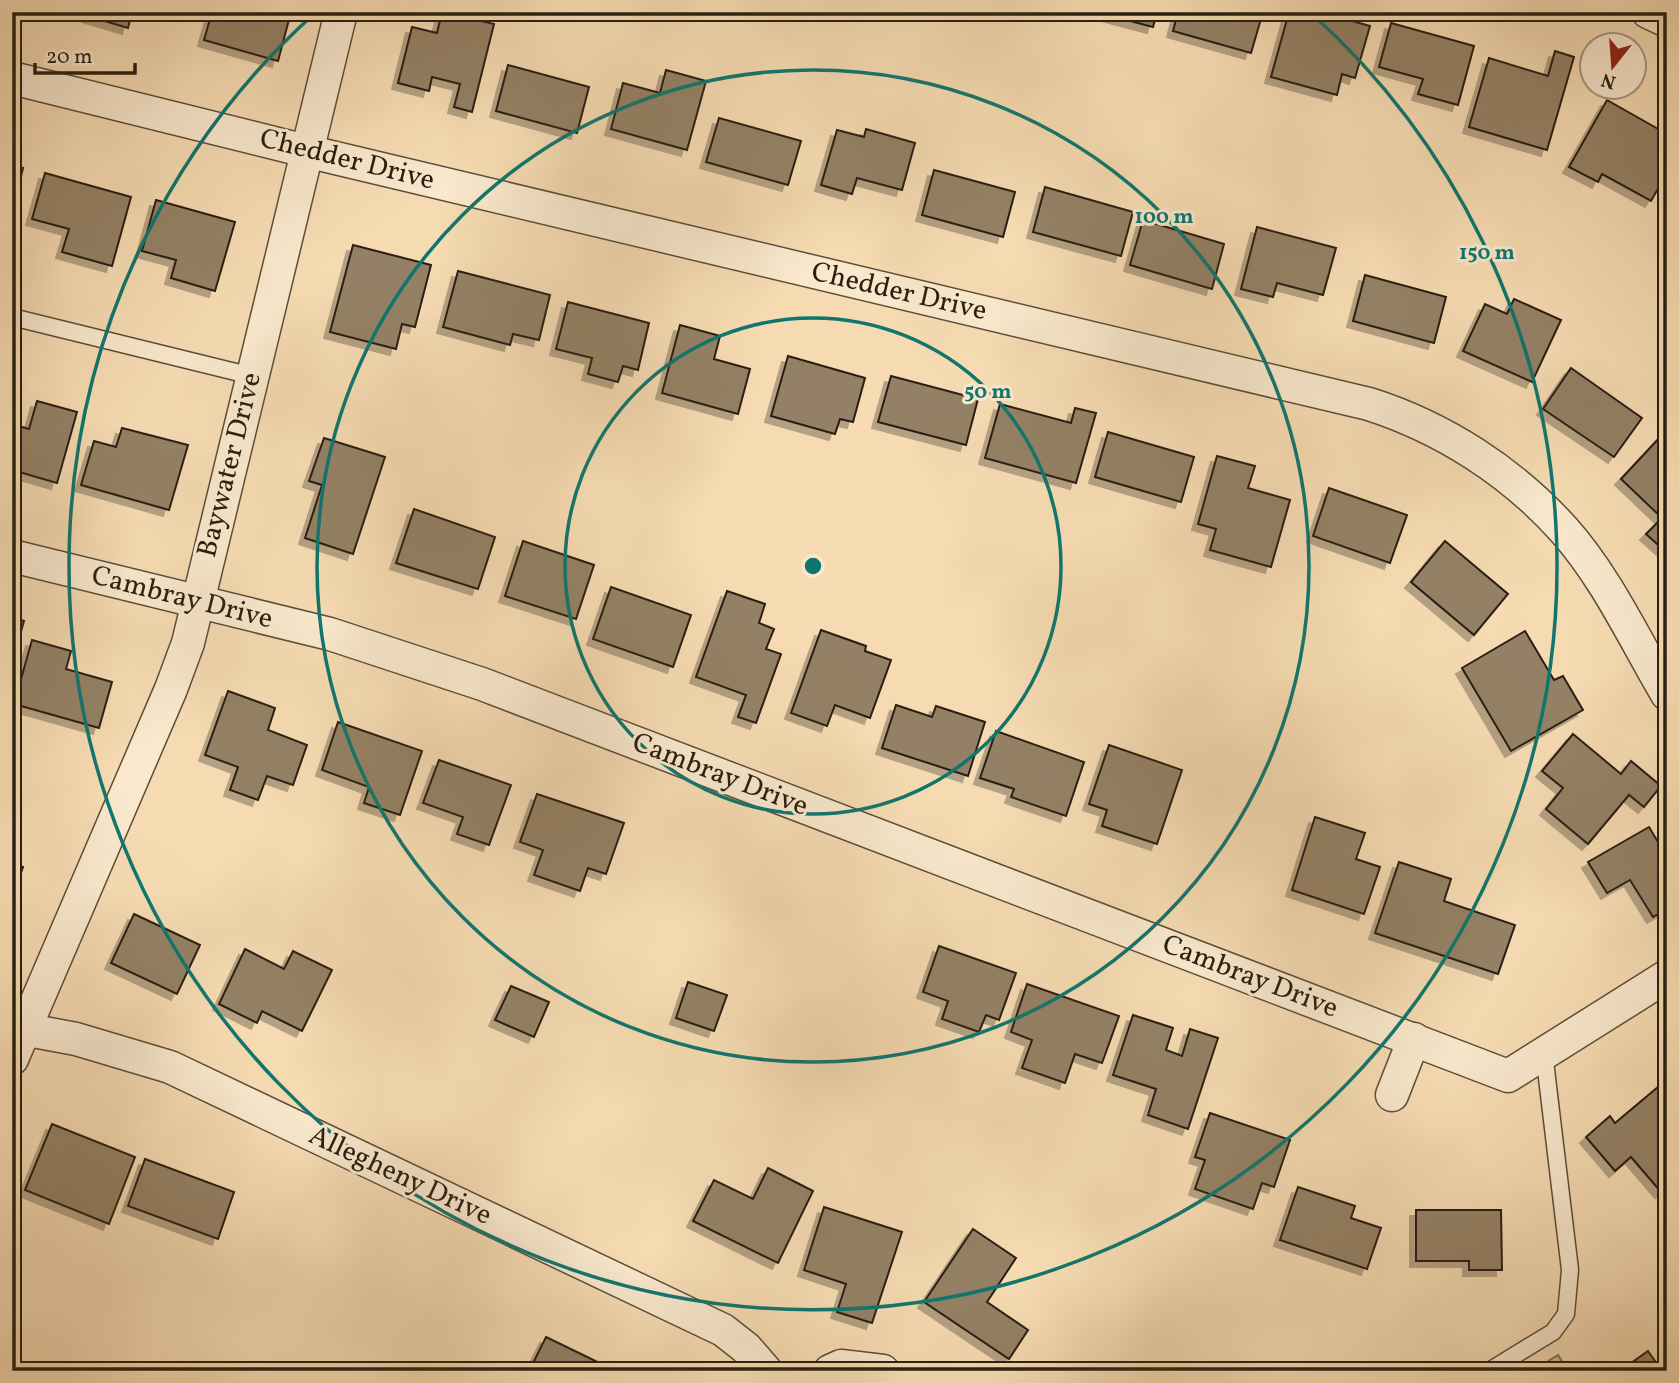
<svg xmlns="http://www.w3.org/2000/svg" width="1679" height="1383" viewBox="0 0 1679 1383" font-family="Vollkorn,serif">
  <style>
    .green { fill: #d3bb97; stroke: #7e6d54; stroke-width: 2 }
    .building { fill: #948165; stroke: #291f12; stroke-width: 2; filter: url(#shadow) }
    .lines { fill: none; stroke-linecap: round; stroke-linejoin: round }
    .service-casing { stroke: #5c4e3a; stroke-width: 19 }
    .minor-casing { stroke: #5c4e3a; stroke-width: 35 }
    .service { stroke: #f9e8cd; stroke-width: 16 }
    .minor { stroke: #f9e8cd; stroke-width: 32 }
    .ring { fill: none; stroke: #0f766e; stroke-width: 3.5 }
    .labels { text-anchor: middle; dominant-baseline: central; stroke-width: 6; stroke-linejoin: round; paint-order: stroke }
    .street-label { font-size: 28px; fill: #291f12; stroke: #f9e8cd }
    .centre { fill: #0f766e; stroke: #f9e8cd; stroke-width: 3.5 }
    .ring-label { font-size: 21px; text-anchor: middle; font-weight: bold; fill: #0f766e; stroke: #f9e8cd; stroke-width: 6; stroke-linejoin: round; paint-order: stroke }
  </style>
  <defs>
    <filter id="shadow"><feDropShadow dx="-6" dy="6" stdDeviation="0" flood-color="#0004"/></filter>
  </defs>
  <rect width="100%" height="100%" fill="#f6dbb2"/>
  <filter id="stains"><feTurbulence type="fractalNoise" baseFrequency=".00286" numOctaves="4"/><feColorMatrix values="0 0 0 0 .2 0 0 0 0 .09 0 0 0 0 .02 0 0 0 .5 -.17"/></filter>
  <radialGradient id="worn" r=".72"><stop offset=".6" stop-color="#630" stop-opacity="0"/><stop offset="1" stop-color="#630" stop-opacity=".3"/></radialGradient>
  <polygon class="green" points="1558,1355 1568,1371 1532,1371"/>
  <g class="building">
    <polygon points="89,12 132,12 128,28 88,16"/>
    <polygon points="212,12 291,12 278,61 204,40"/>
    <polygon points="442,12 494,24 472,112 454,107 460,84 432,77 429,91 398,83 412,27 437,33"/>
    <polygon points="1096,12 1157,12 1153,27"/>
    <polygon points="1178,12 1263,12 1251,53 1173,31"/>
    <polygon points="1289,12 1320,12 1370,26 1355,78 1342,74 1337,95 1271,77"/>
    <polygon points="1391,23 1474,46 1458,105 1418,94 1423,79 1379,67"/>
    <polygon points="1555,51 1574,57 1547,150 1469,127 1489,58 1548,76"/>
    <polygon points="508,65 589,87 577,133 496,111"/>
    <polygon points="666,70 706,81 687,150 611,129 623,83 660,93"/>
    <polygon points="1607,100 1667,134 1667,173 1651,201 1602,174 1598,182 1569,167"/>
    <polygon points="719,118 801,141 788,185 706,162"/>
    <polygon points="866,129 915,143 902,190 857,178 852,194 821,185 837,130 864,137"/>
    <polygon points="12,165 23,168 12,212"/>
    <polygon points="934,170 1015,192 1003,237 922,215"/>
    <polygon points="45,173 131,197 112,266 62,252 69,229 32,219"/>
    <polygon points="1045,187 1133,212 1121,256 1033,232"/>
    <polygon points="156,200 235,222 215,291 171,278 176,260 142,251"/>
    <polygon points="1143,220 1224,244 1212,289 1130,265"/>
    <polygon points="1257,227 1336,248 1323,295 1277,283 1273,297 1241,289"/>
    <polygon points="353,245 431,265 415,327 402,324 396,349 330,332"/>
    <polygon points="458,271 550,295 539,340 513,334 510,345 443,327"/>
    <polygon points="1365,275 1446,297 1434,343 1353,321"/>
    <polygon points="1514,299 1561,320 1532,382 1463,351 1485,304 1507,314"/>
    <polygon points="568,302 649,323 638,370 623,366 618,382 588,374 592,358 556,349"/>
    <polygon points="680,325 720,336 714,359 750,369 738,414 662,393"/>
    <polygon points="788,356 865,378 853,422 840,419 835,434 771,416"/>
    <polygon points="1571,368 1642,418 1614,457 1543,409"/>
    <polygon points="891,376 978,399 966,445 878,422"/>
    <polygon points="37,401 77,412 57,483 12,470 12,424 29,429"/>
    <polygon points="1000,404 1071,423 1075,408 1096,413 1076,483 985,458"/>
    <polygon points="122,428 188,445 169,510 81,485 94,441 116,447"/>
    <polygon points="1108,432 1194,457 1181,502 1095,477"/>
    <polygon points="1663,434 1667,438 1667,553 1646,534 1662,518 1621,479"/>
    <polygon points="324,438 385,457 353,554 305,538 322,485 309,481"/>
    <polygon points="1217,456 1255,466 1248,488 1290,500 1271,567 1210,550 1216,529 1198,524"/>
    <polygon points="1329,488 1407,515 1390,563 1313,536"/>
    <polygon points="414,509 495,537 478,589 396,563"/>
    <polygon points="523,541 594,565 576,619 505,596"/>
    <polygon points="1445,541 1508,594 1474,635 1411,582"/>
    <polygon points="611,587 691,615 673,667 593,639"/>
    <polygon points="727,591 765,604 759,623 774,629 766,649 781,654 756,723 738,717 746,695 696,677"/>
    <polygon points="12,617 24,621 12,663"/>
    <polygon points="821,630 866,646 865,651 891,660 870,718 835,705 827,726 791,713"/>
    <polygon points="1525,631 1554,680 1563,676 1583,710 1511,751 1462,668"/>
    <polygon points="32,640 71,651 66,669 112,682 99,728 14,704"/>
    <polygon points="228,691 275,708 268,730 307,745 293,785 267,776 258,800 230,790 238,767 205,755"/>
    <polygon points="896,705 932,717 936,706 985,722 968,776 882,748"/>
    <polygon points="338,722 422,751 400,815 364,803 369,787 322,770"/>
    <polygon points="996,731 1084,762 1066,816 1011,797 1014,789 980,778"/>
    <polygon points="1573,734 1621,774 1631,761 1661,786 1644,807 1629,795 1588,844 1546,809 1563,788 1542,771"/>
    <polygon points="1109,745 1182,770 1157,844 1102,826 1107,810 1089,804"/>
    <polygon points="439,760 511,785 489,845 457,834 463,817 423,803"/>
    <polygon points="537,794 624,823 606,874 588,868 580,891 534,875 543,850 520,842"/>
    <polygon points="1315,817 1365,833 1356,859 1380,867 1364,914 1292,890"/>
    <polygon points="1649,827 1667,857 1667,909 1653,917 1630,880 1607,893 1588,862"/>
    <polygon points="1399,862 1451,879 1444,901 1515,925 1498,974 1375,933"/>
    <polygon points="12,864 23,867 12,899"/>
    <polygon points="134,914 200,945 177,994 111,963"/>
    <polygon points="939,946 1016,973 999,1020 986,1015 979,1032 942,1019 948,1001 923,992"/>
    <polygon points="245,949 284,969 293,951 332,970 302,1031 262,1011 257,1023 219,1004"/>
    <polygon points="688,982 727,995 714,1031 676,1018"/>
    <polygon points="1027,984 1119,1016 1102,1063 1075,1054 1065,1083 1022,1068 1032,1040 1011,1032"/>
    <polygon points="511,986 549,1002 534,1037 495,1020"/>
    <polygon points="1133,1015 1173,1028 1166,1050 1182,1056 1190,1029 1218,1038 1188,1129 1148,1115 1156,1089 1113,1075"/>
    <polygon points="1658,1087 1667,1098 1667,1187 1661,1192 1631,1157 1615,1171 1586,1137 1610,1116 1615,1123"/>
    <polygon points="1210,1113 1290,1140 1274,1187 1262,1183 1253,1209 1195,1189 1205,1160 1195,1157"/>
    <polygon points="52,1124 135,1157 109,1224 25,1190"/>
    <polygon points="145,1159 234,1192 218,1239 128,1206"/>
    <polygon points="768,1168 813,1191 778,1263 693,1221 714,1180 753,1199"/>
    <polygon points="1298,1187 1355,1206 1351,1218 1381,1228 1367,1269 1280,1240"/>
    <polygon points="824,1207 902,1232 872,1323 837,1312 846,1284 804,1270"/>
    <polygon points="1416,1210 1501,1210 1502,1270 1469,1270 1469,1261 1416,1261"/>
    <polygon points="973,1229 1016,1258 987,1302 1028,1330 1009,1359 924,1302"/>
    <polygon points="546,1337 616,1371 529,1371"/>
    <polygon points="1648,1351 1662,1371 1620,1371"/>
    <polygon points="1083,1365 1084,1371 1043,1371"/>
  </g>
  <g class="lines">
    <defs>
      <g id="service">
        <polyline points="12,317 252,376"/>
        <polyline points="1489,1371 1553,1332 1566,1314 1570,1270 1544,1053"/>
      </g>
      <g id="minor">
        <polyline points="1648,12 1667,21"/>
        <path d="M12,78L306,151L1369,404C1444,428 1512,472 1564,530C1606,577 1635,640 1667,694"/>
        <polyline points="12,556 330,634 482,684 1508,1076 1667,976"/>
        <polyline points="12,1027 76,1039 170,1067 723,1330 746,1348 766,1371"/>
        <polyline points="12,1059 171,689 188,643 341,12"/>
        <polyline points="1392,1095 1414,1039"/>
        <polyline points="830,1371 841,1366 883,1371"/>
      </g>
    </defs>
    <use href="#service" class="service-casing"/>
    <use href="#minor" class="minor-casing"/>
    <use href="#service" class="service"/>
    <use href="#minor" class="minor"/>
  </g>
  <g class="ring">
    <circle cx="813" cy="566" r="248"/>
    <circle cx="813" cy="566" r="496"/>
    <path d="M1311 13A744 744 0 1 1 315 13"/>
  </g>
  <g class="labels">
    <g class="street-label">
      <text transform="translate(347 160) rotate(14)">Chedder Drive</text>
      <text transform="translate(899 292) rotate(13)">Chedder Drive</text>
      <text transform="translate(230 465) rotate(-76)">Baywater Drive</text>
      <text transform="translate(182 598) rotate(14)">Cambray Drive</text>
      <text transform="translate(720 775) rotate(21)">Cambray Drive</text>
      <text transform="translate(1250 977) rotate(21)">Cambray Drive</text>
      <text transform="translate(400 1176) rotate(25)">Allegheny Drive</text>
    </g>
  </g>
  <circle cx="813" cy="566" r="10" class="centre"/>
  <g class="ring-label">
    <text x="1164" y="223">100 m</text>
    <text x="1487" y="259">150 m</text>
    <text x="988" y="398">50 m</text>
  </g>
  <rect width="1679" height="1383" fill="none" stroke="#f6dbb2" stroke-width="42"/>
  <rect x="14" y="14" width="1651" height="1355" fill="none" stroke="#291f12" stroke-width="3.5"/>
  <rect x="21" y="21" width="1637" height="1341" fill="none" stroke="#291f12" stroke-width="2"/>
  <g transform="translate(1613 66) rotate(197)"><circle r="33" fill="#f9e8cd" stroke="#a69882" stroke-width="2"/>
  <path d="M0-5L12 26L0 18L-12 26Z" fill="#8f2418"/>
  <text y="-10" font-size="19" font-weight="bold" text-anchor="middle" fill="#291f12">N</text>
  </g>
  <path d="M35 63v10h100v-10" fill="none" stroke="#291f12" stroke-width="3.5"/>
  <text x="46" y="63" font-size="21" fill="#291f12" stroke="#f9e8cd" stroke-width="5" paint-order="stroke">20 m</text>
  <rect width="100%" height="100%" filter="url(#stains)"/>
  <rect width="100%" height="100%" fill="url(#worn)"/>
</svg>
